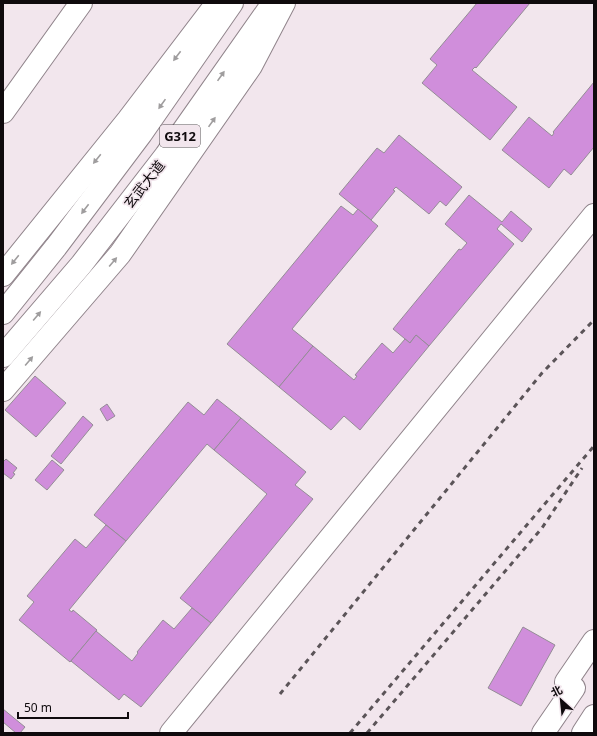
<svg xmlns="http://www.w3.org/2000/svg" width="597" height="736" viewBox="0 0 597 736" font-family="'Noto Sans','Noto Sans SC',sans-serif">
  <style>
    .building { fill: #d08edb; stroke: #948c96 }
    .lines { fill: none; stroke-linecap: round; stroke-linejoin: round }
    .minor-casing { stroke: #90848b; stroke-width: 24 }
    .highway-casing { stroke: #90848b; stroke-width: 24 }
    .minor { stroke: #fff; stroke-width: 22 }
    .highway { stroke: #fff; stroke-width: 22 }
    .rail { stroke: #5b5458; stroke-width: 3; stroke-dasharray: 5 5; stroke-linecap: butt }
    .oneway { fill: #9f9d9e }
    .labels { text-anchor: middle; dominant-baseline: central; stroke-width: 3.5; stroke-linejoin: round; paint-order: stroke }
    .shield { fill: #f2e6ed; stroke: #534c50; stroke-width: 1 }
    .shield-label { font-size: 13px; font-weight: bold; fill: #0f0a0d }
    .street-label { font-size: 14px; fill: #0f0a0d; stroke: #f2e6ed }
  </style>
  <rect width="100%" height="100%" fill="#f2e6ed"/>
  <g class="building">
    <polygon points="477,3 530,3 476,68 475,67 472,70 517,107 490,140 422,83 437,65 430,59"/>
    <polygon points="594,82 594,147 571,175 564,169 549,188 502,150 529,117 552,136 554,133 553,132"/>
    <polygon points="399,135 462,187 446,206 440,201 429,214 396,187 393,190 395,191 371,220 339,194 377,148 384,153"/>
    <polygon points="469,195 502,222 511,211 532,229 522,242 501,224 497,229 514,244 429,346 416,335 410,343 393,329 459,249 461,250 467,243 445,224"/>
    <polygon points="341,206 353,215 358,209 378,226 292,329 313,346 279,387 227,344"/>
    <polygon points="416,335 429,346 360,430 344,416 331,430 279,387 313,346 354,380 357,376 355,375 382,343 393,353 405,339 410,343"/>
    <polygon points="35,376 66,403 36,437 5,410"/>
    <polygon points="217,399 241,418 214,450 207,444 126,541 94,515 188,402 204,415"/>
    <polygon points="107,404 115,416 107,421 100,409"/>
    <polygon points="83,416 93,425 61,464 51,456"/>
    <polygon points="241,418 306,472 295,485 313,499 211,623 180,598 267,494 214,450"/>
    <polygon points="6,459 17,468 13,473 15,474 11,479 3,473 3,462"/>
    <polygon points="52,460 64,470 47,490 35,480"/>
    <polygon points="106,525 126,541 69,610 72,612 73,610 97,630 70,662 19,620 34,602 27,596 75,539 86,548"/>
    <polygon points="192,608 211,623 141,707 124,694 119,700 71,661 96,631 132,661 138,653 137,652 163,620 174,629"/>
    <polygon points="523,627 555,645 521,706 488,688"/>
    <polygon points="3,709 25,727 20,733 16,733 3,722"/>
  </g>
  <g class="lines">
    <defs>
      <g id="minor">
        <polyline points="3,112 81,3"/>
        <polyline points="3,275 128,120 217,3"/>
        <polyline points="3,390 120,254 251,66 284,3"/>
        <polyline points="171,733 594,215"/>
        <polyline points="543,733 574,688 566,682 594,641"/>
        <polyline points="583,733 594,716"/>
      </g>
      <g id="highway">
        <polyline points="3,313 56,247 141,134 232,3"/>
        <polyline points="3,356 81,265 166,155 273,3"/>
      </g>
    </defs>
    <use href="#minor" class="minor-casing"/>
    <use href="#highway" class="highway-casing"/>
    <use href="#minor" class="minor"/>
    <use href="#highway" class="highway"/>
    <g class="rail">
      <polyline points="280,694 542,373 594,320"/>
      <polyline points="350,733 594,446"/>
      <polyline points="367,733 542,528 582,468"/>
    </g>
  </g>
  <defs><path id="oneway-solid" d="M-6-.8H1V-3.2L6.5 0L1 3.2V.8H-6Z"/></defs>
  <g class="oneway">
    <use href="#oneway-solid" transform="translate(177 56) rotate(127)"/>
    <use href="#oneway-solid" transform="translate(221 76) rotate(-55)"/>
    <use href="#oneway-solid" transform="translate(162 104) rotate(125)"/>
    <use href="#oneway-solid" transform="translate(212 122) rotate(-55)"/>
    <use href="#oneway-solid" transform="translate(97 159) rotate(129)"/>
    <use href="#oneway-solid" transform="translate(85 209) rotate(127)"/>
    <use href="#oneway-solid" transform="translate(15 260) rotate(129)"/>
    <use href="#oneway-solid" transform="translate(113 262) rotate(-50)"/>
    <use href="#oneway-solid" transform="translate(37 316) rotate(-50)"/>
    <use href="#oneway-solid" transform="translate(29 361) rotate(-50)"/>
  </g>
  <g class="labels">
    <rect class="shield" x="160" y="125" width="40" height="22" rx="3"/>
    <g class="shield-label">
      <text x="180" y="136">G312</text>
    </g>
    <g class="street-label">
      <text transform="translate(144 184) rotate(-52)">玄武大道</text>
    </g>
  </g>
  <rect width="597" height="736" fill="none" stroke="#0f0a0d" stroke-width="8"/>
  <g transform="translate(561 700) rotate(333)" stroke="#f2e6ed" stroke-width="3" paint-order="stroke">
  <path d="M0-3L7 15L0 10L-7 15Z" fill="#0f0a0d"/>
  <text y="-6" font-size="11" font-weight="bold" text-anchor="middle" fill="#0f0a0d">北</text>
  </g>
  <path d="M18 712v6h110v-6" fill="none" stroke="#0f0a0d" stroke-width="2"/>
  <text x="24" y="712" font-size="12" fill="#0f0a0d" stroke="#f2e6ed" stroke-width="3" paint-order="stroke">50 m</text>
</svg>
